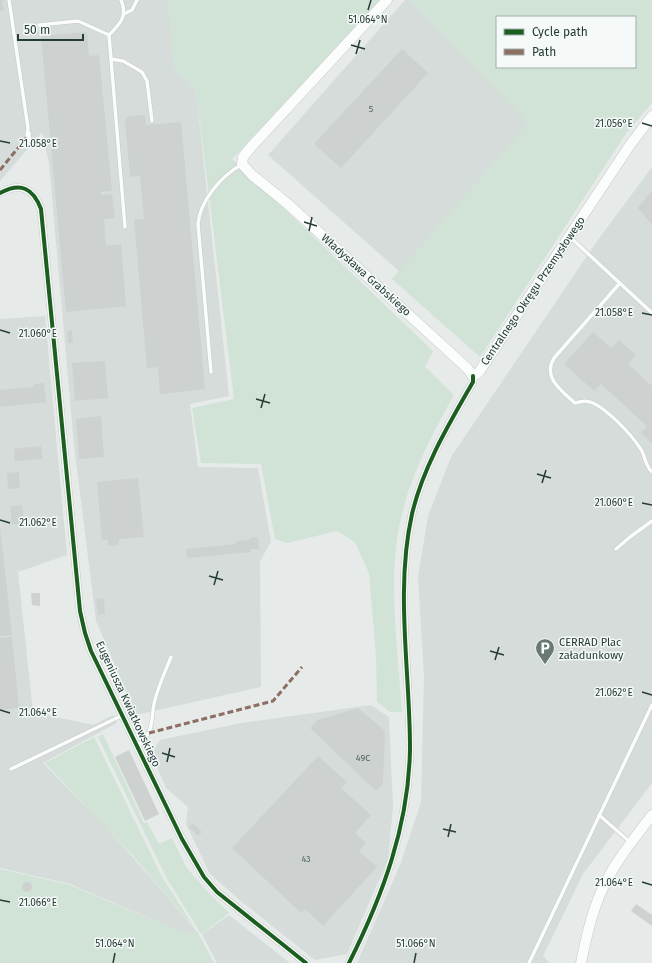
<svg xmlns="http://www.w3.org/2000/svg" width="652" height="963" viewBox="0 0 652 963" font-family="'Fira Sans',sans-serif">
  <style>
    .built { fill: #d5dcd9 }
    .green { fill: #d1e2d7; fill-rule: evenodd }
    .building { fill: #cdd2d0 }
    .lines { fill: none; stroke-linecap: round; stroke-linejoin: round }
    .lane-casing { stroke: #c3c8c6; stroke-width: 4.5 }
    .street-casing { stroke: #c3c8c6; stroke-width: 8 }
    .secondary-casing { stroke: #c2c8c6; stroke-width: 11 }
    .lane { stroke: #fbfcfc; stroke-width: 3.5 }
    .street { stroke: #fbfcfc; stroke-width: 7 }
    .secondary { stroke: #fbfcfc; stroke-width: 10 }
    .quiet { stroke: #8d6e63; stroke-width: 3; stroke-dasharray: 6 3; stroke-linecap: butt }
    .cycleway-casing { stroke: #f5f9f7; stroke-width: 6 }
    .cycleway { stroke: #1b5e20; stroke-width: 4 }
    .ticks { fill: none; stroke: #263c37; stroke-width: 1.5 }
    .labels { text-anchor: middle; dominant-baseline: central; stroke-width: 3; stroke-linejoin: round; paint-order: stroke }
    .number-label { font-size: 9px; fill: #50625e }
    .street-label { font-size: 11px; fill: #263c37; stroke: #f5f9f7 }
    .poi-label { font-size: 11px; fill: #263c37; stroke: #f5f9f7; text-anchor: start }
    .ticks-label { font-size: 10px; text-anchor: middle; fill: #263c37; stroke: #f5f9f7; stroke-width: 3; stroke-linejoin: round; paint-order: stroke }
  </style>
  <rect width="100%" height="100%" fill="#e6ebe9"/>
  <g class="built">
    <polygon points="0,0 168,0 175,68 196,90 229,396 190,404 198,467 258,468 271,542 260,561 261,687 136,715 96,621 74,445 49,163 42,132 0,181"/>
    <polygon points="405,0 410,0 529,123 400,272 268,155"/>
    <polygon points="652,167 652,783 583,874 543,956 550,963 357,963 400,865 421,802 424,676 418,577 428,516 451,457 595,244"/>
    <polygon points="45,316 67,555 18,572 33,712 93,725 113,715 117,723 43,763 104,825 159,887 196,931 191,936 70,884 0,868 0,319"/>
    <polygon points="371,705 389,717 393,807 388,859 347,954 315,960 242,902 210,874 186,824 188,807 166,788 151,753 160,740 241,723"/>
    <polygon points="229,915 290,963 217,963 202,934"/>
  </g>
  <g class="green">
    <path d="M168,0H380L232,159L433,351L425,367L454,395C432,434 411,474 401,518C387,577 398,652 402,712H390L377,702L376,656L369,573L355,542L337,531L287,543L275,539L261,464L201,463L192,408L234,399L196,90L174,69Z"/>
    <path d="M410,0H652V103L627,132L480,357L392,279L528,123ZM497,17H635V67H497Z"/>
    <polygon points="103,734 144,823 147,822 159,844 172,838 186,867 205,889 229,913 201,934 166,877 98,737"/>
    <polygon points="94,737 162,877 196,930 135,858 45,763"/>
    <polygon points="0,869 70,885 191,936 197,931 214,963 0,963"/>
  </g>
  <g class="building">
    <polygon points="0,0 2,0 4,10 0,11"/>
    <polygon points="87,32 89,56 99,55 112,191 101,192 101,195 112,194 115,218 104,219 106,246 121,244 126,306 66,312 41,36"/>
    <polygon points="402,49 428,73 341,168 314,144"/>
    <polygon points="145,115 146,125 181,122 205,389 160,394 158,367 147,368 134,220 144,219 140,176 130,177 125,120 128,116"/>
    <polygon points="652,190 652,225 638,208"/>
    <polygon points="72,330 73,343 68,343 67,331"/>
    <polygon points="593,332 611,348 619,340 636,355 628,364 652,386 652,443 641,433 647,426 601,384 594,391 564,364"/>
    <polygon points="105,361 108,398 75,401 72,363"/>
    <polygon points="44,383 46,402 0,407 0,390 34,387 34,384"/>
    <polygon points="101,416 104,457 79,459 76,419"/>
    <polygon points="41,446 43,459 15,461 14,449"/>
    <polygon points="19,472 20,488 8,489 7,473"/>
    <polygon points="138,478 144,537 119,539 119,545 108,546 108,540 102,540 97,482"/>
    <polygon points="22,505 24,523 12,524 10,506"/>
    <polygon points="0,526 12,635 0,636"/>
    <polygon points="258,537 259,549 251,549 251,552 187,558 186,549 236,544 236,541 250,540 249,538"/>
    <polygon points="31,593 40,593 40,606 32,605"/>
    <polygon points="104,598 105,614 98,615 96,599"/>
    <polygon points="12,637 19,708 0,710 0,638"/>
    <polygon points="358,708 385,731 383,784 376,791 310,728 318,720"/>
    <polygon points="129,750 159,814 145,821 115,757"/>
    <polygon points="318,756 347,782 341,788 371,815 355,833 366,843 359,851 377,867 323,926 305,909 301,913 232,848"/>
    <polygon points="193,823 202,832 198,836 189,827"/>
    <circle cx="27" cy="887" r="5"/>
    <polygon points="636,904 652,915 652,926 631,911"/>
  </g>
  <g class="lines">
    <defs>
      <g id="lane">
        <polyline points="9,0 28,128 27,137"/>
        <path d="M121,0C128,16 120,24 109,35L125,227"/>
        <polyline points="124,14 132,10 137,0"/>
        <polyline points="39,25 78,21 109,35"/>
        <polyline points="111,59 123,61 142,72 147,81 152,121"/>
        <polyline points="29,133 30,146"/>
        <polyline points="570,237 652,313"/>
        <path d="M620,283L554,358C542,378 562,391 575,403C581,401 587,400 593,403C609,411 630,433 640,448C646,456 644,465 652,472"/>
        <path d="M211,372L198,224C200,201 221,176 241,165"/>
        <polyline points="616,549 630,537 652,521"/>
        <path d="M138,746C155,728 150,726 154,704C157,689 165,672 171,657"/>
        <polyline points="11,769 123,715"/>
        <polyline points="599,815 630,842"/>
        <polyline points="529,963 652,705"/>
      </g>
      <g id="street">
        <path d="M0,193C21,182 33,188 41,209L80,611L85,633L91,651L182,839L204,877L217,892L306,963"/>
        <path d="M349,963C383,895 409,825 410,748C410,671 395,590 412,514C423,467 449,424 473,382V376"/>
      </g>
      <g id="secondary">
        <polyline points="387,0 252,146 243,157 242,164 252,175 289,205 467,368 473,376 479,372 630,145 652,116"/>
        <path d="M581,963C586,939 591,915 601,892C613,864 634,839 652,815"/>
      </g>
    </defs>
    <use href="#lane" class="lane-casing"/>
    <use href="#street" class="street-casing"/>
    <use href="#secondary" class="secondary-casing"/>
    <use href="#lane" class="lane"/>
    <use href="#street" class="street"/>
    <use href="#secondary" class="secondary"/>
    <g class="quiet">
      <polyline points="0,170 27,137"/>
      <polyline points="149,733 273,701 302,667"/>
    </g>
    <defs>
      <g id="cycleway">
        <path d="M0,193C21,182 33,188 41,209L80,611L85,633L91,651L182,839L204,877L217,892L306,963"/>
        <path d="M349,963C383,895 409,825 410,748C410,671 395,590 412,514C423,467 449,424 473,382V376"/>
      </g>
    </defs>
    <use href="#cycleway" class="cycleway-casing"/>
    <use href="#cycleway" class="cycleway"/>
  </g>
  <path class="ticks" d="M368,10L371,0M351,45L365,49M356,54L360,40M642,123L652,126M0,141L10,143M304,222L317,226M309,231L312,217M642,313L652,315M0,330L10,333M256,399L270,403M261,408L265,394M537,474L551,478M542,483L546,470M642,503L652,505M0,520L10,523M209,576L223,580M214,585L218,571M490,651L504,655M495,660L499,647M642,692L652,695M0,710L10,713M162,753L175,757M167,762L170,748M443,829L456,832M448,837L451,824M642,882L652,885M0,900L10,902M113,963L115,953M414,963L416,953"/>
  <defs>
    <symbol id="parking-pin" viewBox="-11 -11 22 30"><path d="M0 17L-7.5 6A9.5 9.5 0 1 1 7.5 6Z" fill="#697975" stroke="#f5f9f7"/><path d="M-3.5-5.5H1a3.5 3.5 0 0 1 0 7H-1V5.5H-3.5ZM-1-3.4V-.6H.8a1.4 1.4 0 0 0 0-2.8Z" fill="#fff"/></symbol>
  </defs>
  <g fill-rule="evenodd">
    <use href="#parking-pin" x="534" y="637" width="22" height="30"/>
  </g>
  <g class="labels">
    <g class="number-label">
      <text x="371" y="109">5</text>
      <text x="363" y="758">49C</text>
      <text x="306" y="859">43</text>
    </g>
    <g class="street-label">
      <text transform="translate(366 275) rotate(42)">Władysława Grabskiego</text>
      <text transform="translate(533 291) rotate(-56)">Centralnego Okręgu Przemysłowego</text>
      <text transform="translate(128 704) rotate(65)">Eugeniusza Kwiatkowskiego</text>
    </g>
    <g class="poi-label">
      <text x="559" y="642">CERRAD Plac<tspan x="559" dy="13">załadunkowy</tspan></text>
    </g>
  </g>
  <g class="ticks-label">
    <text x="368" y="23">51.064°N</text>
    <text x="614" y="127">21.056°E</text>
    <text x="38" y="147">21.058°E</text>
    <text x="614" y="316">21.058°E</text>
    <text x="38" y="337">21.060°E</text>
    <text x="614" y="506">21.060°E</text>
    <text x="38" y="526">21.062°E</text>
    <text x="614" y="696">21.062°E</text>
    <text x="38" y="716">21.064°E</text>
    <text x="614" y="886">21.064°E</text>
    <text x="38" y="906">21.066°E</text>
    <text x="115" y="947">51.064°N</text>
    <text x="416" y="947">51.066°N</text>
  </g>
  <rect x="496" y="16" width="140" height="52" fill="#f5f9f7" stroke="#a2adaa"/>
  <rect x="504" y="29" width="20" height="6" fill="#1b5e20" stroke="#a2adaa"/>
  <text x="532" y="36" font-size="12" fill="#263c37">Cycle path</text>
  <rect x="504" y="49" width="20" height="6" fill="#8d6e63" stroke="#a2adaa"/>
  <text x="532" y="56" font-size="12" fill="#263c37">Path</text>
  <path d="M18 34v6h65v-6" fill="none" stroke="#263c37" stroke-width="2"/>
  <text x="24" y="34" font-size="12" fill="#263c37" stroke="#f5f9f7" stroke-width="3" paint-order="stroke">50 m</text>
</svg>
